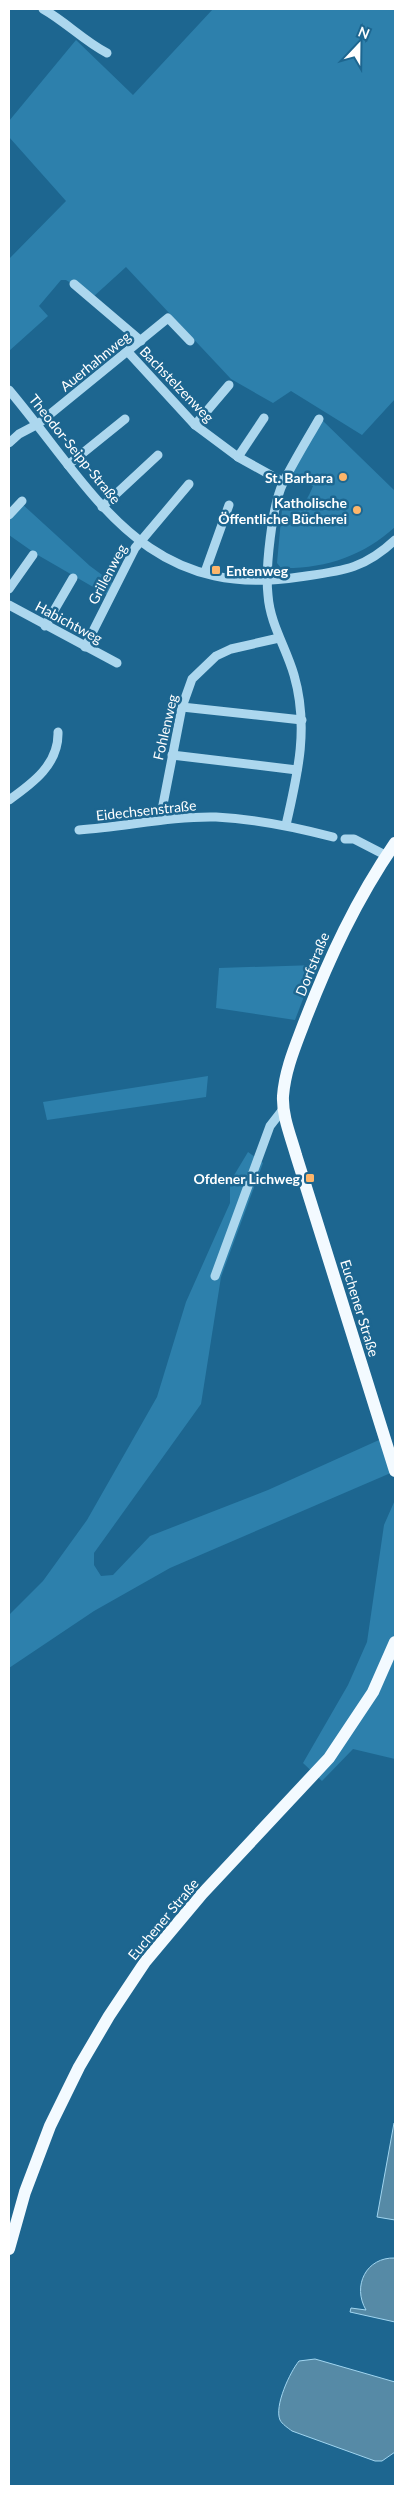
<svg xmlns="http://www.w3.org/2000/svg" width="404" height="2495" viewBox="0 0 404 2495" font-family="Lato,sans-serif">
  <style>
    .green { fill: #2d80ac }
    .water { fill: #568aa6; stroke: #a0d5f0 }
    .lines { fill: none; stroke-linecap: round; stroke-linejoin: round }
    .minor { stroke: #acd7ee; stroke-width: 9 }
    .major { stroke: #f3faff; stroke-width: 12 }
    .poi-dot { fill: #fdb66b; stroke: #1d6690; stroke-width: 2 }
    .labels { text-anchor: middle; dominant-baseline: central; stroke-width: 5; stroke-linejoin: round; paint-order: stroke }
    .street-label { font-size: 14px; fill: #fff; stroke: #1d6690 }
    .poi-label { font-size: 14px; font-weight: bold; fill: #fff; stroke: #1d6690; text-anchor: end }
  </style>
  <rect width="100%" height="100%" fill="#1d6690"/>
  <g class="green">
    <polygon points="213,9 395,9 395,399 362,435 291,391 273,403 231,379 126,267 93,297 66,280 61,280 39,306 48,316 9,351 9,259 66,201 9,137 9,121 76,40 133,95"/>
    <path d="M321,419L395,491V527C363,556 325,569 281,568L277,563L282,509C299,515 307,501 313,486L290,476Z"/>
    <polygon points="21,503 90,566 113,583 107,595 36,554 9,535 9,518"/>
    <polygon points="316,965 295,1020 216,1008 219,968"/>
    <polygon points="208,1076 206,1097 47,1120 43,1102"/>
    <polygon points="248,1152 263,1163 221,1277 201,1404 94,1553 94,1565 101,1576 113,1575 150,1536 268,1490 379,1440 393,1472 170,1568 94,1611 9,1668 9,1615 43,1581 87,1520 157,1397 186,1302 230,1203 230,1182"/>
    <polygon points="395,1500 395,1759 353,1749 322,1781 303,1763 348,1685 367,1642 384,1525"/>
  </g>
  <g class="water">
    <polygon points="394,2123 395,2123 395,2220 377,2217"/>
    <path d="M395,2258V2322L350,2312L351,2308L366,2310C352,2286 366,2257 395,2258Z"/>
    <path d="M315,2359L395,2382V2452L382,2461H375L292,2431C288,2428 282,2424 280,2420C274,2406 290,2372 299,2361Z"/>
  </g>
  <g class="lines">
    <g class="minor">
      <path d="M43,9C66,22 84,41 107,53"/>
      <polyline points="74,284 141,341"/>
      <polyline points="128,352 195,425 238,457 283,482"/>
      <path d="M9,390C94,491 143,601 299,577C341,571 363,570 395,540"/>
      <polyline points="195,425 229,385"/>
      <polyline points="9,443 19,434 38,424 168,318 190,341"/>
      <polyline points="238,457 264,418"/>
      <polyline points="68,465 125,419"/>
      <polyline points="102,507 158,455"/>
      <polyline points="9,515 22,501"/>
      <polyline points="205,572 229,505"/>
      <polyline points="9,589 33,555"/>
      <polyline points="9,605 117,663"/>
      <polyline points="45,626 73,578"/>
      <polyline points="85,647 135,548 189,484"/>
      <polyline points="182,707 302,720"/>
      <polyline points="172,755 297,770"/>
      <path d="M9,800C33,783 59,764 58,732"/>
      <polyline points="160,820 182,707 192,679 216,656 231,649 279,638"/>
      <path d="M286,825C298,773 309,727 294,675C286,647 270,624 268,595C265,569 272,506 283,483C294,461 307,440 319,419"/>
      <path d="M79,830C125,827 170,816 216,817C256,819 295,827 333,837"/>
      <polyline points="345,839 354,839 387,856"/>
      <polyline points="215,1276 270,1126 284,1108"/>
    </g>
    <g class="major">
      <path d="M395,843C356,900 329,958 304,1023C295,1047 285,1070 283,1096C282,1116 291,1137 296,1155L395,1471"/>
      <polyline points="9,2249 25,2192 50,2126 79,2067 109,2016 145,1962 202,1894 329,1758 373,1692 395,1642"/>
    </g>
  </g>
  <g class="poi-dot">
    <circle cx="343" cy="477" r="5"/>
    <circle cx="357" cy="510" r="5"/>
    <rect x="211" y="565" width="10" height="10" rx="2.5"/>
    <rect x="305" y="1173" width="10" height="10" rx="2.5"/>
  </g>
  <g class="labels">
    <g class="street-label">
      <text transform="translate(95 361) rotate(-39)">Auerhahnweg</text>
      <text transform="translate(177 384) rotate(46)">Bachstelzenweg</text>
      <text transform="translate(75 449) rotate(51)">Theodor-Seipp-Straße</text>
      <text transform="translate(107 574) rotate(-62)">Grillenweg</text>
      <text transform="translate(69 622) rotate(28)">Habichtweg</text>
      <text transform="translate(165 727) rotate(-77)">Fohlenweg</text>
      <text transform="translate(146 810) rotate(-6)">Eidechsenstraße</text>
      <text transform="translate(312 964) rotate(-68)">Dorfstraße</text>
      <text transform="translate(360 1308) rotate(73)">Euchener Straße</text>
      <text transform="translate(163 1919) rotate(-50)">Euchener Straße</text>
    </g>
    <g class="poi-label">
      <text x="333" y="477">St. Barbara</text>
      <text x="347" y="502">Katholische<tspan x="347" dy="16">Öffentliche Bücherei</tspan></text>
      <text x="226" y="570" text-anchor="start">Entenweg</text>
      <text x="300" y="1178">Ofdener Lichweg</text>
    </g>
  </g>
  <rect width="404" height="2495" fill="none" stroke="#ffffff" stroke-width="20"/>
  <g transform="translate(359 45) rotate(22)" stroke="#1d6690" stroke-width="4" paint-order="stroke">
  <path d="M0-4L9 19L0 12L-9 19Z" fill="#ffffff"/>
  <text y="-8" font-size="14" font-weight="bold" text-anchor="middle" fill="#ffffff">N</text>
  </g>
</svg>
